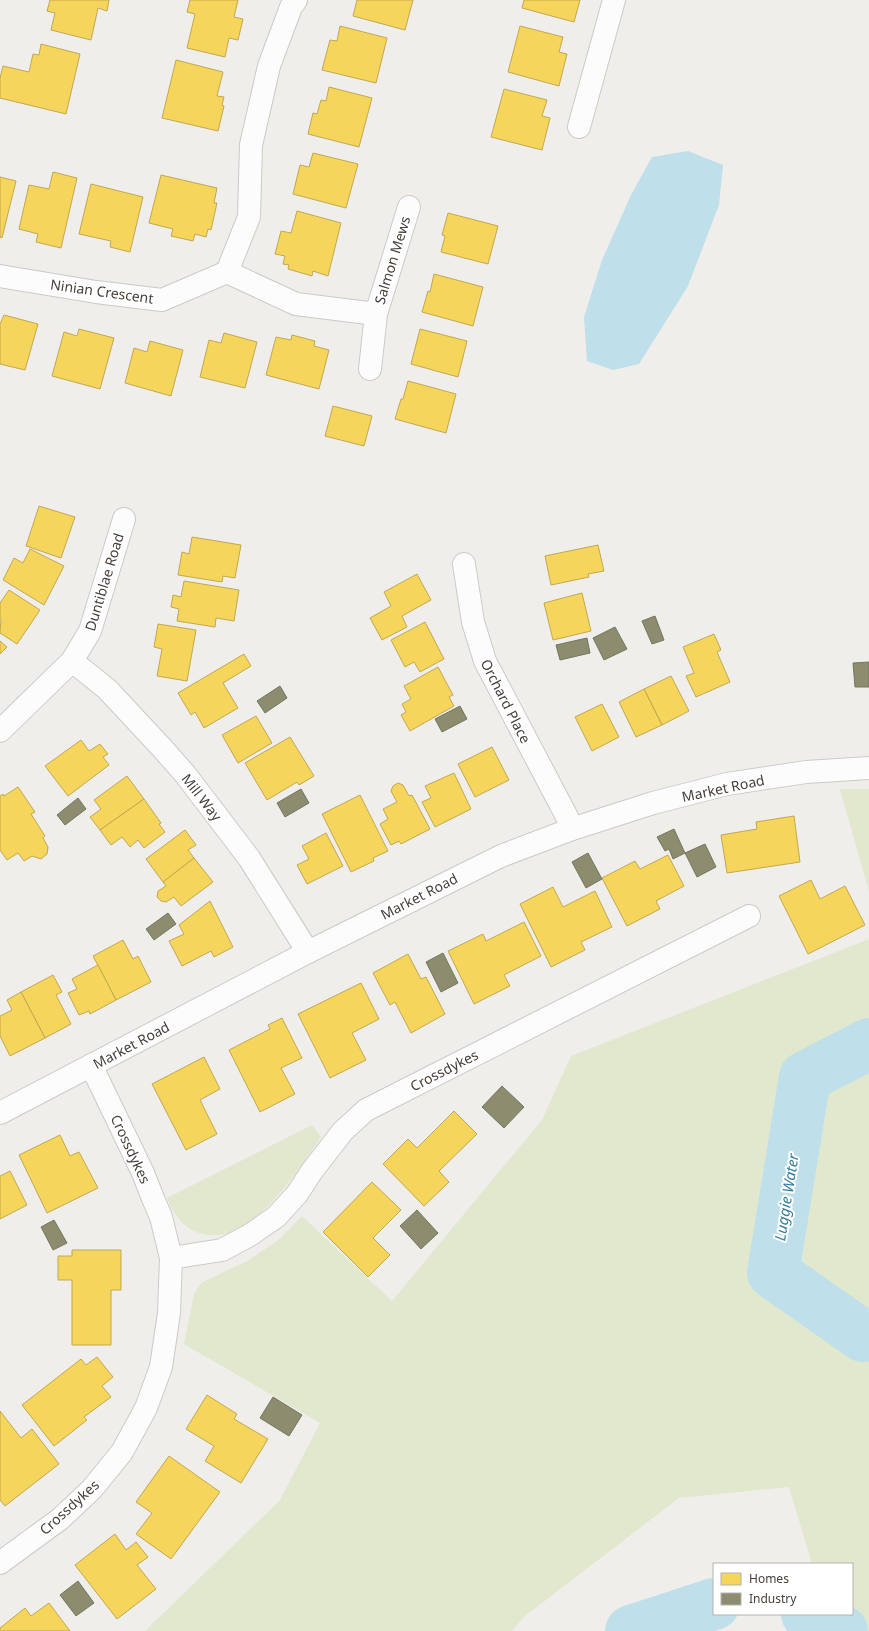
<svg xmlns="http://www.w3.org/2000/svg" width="869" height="1631" viewBox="0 0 869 1631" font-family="'Noto Sans',sans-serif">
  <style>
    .green { fill: #e1e8cd }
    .water { fill: #bfe0ea }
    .homes { fill: #f6d55c; stroke: #c1a851 }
    .industry { fill: #8c8c6e; stroke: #77755e }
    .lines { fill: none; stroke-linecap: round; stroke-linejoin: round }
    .river { stroke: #bfe0ea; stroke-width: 52 }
    .minor-casing { stroke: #cccac7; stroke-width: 24 }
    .tertiary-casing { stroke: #cccac7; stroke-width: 24 }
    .minor { stroke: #fdfcfc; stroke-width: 22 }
    .tertiary { stroke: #fdfcfc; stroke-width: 22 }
    .labels { text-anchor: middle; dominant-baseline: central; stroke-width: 4; stroke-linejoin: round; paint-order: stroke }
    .street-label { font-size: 14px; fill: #463e38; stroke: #fff }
    .water-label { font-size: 15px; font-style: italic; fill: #357e9a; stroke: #fff }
  </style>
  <rect width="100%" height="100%" fill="#f0eeeb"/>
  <g class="green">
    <polygon points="840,789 869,789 869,892"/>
    <polygon points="869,939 869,1631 831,1631 827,1614 852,1614 852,1564 812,1564 789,1487 679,1498 525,1616 512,1631 145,1631 280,1500 320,1423 184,1344 194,1294 201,1283 249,1260 277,1241 302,1216 392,1301 542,1120 571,1056"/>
    <path d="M312,1125L321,1137C297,1171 250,1250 199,1233C182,1227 173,1214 167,1198Z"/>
  </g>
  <polygon class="water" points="688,151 723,165 719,205 688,286 639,364 613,370 587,361 584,317 602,260 631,195 652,157"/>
  <g class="homes">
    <polygon points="50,0 109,0 107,11 98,8 91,40 51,30 55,13 47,11"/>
    <polygon points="190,0 238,0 234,17 243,19 238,40 229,38 225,57 187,48 195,14 187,12"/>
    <polygon points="357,0 413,0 405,30 353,16"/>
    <polygon points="524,0 580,0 574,22 522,8"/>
    <polygon points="340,26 387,38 376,83 322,70 330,40 337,41"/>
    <polygon points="520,26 563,37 559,52 567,54 559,86 508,72"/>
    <polygon points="41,44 80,54 66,114 0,98 0,78 3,66 29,72 33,54 39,55"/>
    <polygon points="176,60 223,72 217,96 224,97 222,105 224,106 218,131 162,118"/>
    <polygon points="329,87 372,98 359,147 308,134 313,113 317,114 321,100 326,101"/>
    <polygon points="504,89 547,100 542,116 550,118 542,150 491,137"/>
    <polygon points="313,153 358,164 346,208 293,194 300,165 309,167"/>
    <polygon points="53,172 77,178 61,248 36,242 38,234 19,229 29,185 49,189"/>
    <polygon points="161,175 217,188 214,203 217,203 211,230 208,229 206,237 195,234 193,241 171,236 173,229 149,223"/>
    <polygon points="0,177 16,181 2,238 0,237"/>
    <polygon points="91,184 143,197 130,252 110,247 111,241 79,234"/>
    <polygon points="297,211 341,223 328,276 313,271 312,276 288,269 289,265 283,264 285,256 275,254 281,231 291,233"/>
    <polygon points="448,213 498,226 488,264 441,252 445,236 442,235"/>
    <polygon points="434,274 483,287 473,326 422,312 428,291 430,292"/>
    <polygon points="4,315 38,324 25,370 0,364 0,324"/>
    <polygon points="79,329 114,338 100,389 52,376 64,332 77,336"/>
    <polygon points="420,329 467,341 458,377 411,364"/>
    <polygon points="224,333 257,342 245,388 200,377 209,340 221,343"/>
    <polygon points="292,335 315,341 314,346 329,350 319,389 266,375 276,337 291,340"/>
    <polygon points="150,341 183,350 171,396 125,383 134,348 147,352"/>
    <polygon points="408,381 456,394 446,433 395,419 401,399 403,399"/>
    <polygon points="333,406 372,416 364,446 325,436"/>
    <polygon points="39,506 75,517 61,558 26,546"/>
    <polygon points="192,537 241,545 235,578 223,576 222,582 178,575 182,552 189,554"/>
    <polygon points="598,545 604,571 588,574 589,577 551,585 545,556"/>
    <polygon points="30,549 64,566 44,605 3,580 14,558 23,563"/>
    <polygon points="417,574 431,600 402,616 407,627 382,640 370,618 391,606 384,592"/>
    <polygon points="184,581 239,590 234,621 216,618 215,627 177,621 179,609 171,607 173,595 181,597"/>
    <polygon points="9,590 40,610 17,644 0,633 1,619 0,618 0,603"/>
    <polygon points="582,593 591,631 553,640 544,603"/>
    <polygon points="425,622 444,659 420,672 414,662 405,667 391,640"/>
    <polygon points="158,624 196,630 187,681 157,676 162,649 154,647"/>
    <polygon points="714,634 721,650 717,652 730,682 696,697 686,676 694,673 683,647"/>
    <polygon points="0,641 7,647 0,654"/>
    <polygon points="244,654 251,666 223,683 238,708 204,728 195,712 191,715 178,693"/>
    <polygon points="438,667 453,695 449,697 454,706 410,731 401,715 406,712 402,704 411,699 404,686"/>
    <polygon points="671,676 689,711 662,725 644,689"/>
    <polygon points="644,689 662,725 636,737 619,702"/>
    <polygon points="602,704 619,737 592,751 575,717"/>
    <polygon points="256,716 272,743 238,763 222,735"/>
    <polygon points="290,737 314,776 299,785 297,782 267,800 245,763"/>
    <polygon points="81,740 89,751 100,744 108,754 103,757 109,765 68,796 45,766"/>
    <polygon points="492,747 509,780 475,797 458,764"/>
    <polygon points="454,773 471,809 435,827 422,802 431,798 425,786"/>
    <polygon points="127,776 144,799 100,830 90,817 101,809 94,800"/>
    <polygon points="398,783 403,785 409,796 412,795 430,829 401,844 399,841 391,845 380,824 388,819 383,809 397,802 391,791 393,786"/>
    <polygon points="18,787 35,812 31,814 45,836 43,838 48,847 47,854 41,859 32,856 24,861 18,853 7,860 0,850 0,796 3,794 4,796"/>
    <polygon points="360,795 388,851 373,858 374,861 351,872 322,814"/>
    <polygon points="144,799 161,823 159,824 165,832 144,848 138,840 130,847 122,837 111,845 100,830"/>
    <polygon points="794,816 800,862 727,873 721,835 757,829 756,822"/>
    <polygon points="185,830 196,845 188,850 194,858 163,882 146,859"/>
    <polygon points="326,833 343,866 307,884 297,865 309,859 302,846"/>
    <polygon points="668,855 684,886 656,901 660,909 627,926 602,878 635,861 640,869"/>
    <polygon points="194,858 213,882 181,906 174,897 166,902 161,901 157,897 158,891 166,886 163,882"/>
    <polygon points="811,880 820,899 845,886 865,925 808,954 779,896"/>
    <polygon points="553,887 563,907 595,891 612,927 581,942 585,950 551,967 520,904"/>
    <polygon points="210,901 233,947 214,957 211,951 182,966 169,941 184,934 179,925"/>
    <polygon points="524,922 541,956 504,975 510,986 474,1004 448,951 483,934 486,941"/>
    <polygon points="123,940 133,959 138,956 151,982 116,1000 93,956"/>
    <polygon points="408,954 421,979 426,977 445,1014 411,1033 395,1002 390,1005 373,973"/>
    <polygon points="98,965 116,1000 90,1014 89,1011 79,1015 68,993 77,989 72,979"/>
    <polygon points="53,975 62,992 56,995 71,1024 45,1038 21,992"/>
    <polygon points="361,983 379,1019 352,1033 366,1060 330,1078 298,1014"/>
    <polygon points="21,992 45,1038 10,1056 0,1036 0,1016 12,1010 7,1000"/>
    <polygon points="282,1018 302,1058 281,1068 295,1094 260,1112 229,1050 270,1029 268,1025"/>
    <polygon points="204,1057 220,1089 200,1100 217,1134 186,1150 152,1084"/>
    <polygon points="454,1111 477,1134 439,1171 449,1182 424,1206 383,1164 408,1139 417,1148"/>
    <polygon points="60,1135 70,1156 79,1152 98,1188 47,1213 19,1155"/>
    <polygon points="10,1171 27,1205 0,1219 0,1176"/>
    <polygon points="372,1182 401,1210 373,1238 390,1255 368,1277 323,1232"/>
    <polygon points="72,1250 121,1250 121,1290 111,1290 111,1345 72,1345 72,1280 58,1280 58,1256 72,1256"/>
    <polygon points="97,1357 113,1377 102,1386 111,1397 84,1417 87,1420 54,1446 22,1405 81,1359 86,1365"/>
    <polygon points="207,1395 237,1414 234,1419 268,1439 241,1483 205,1461 214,1446 186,1429"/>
    <polygon points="0,1411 21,1438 32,1429 59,1464 5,1506 0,1500"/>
    <polygon points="169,1456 220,1492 171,1559 136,1534 152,1513 136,1502"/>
    <polygon points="115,1534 126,1550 136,1542 148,1557 137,1565 156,1589 117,1619 75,1565"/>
    <polygon points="49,1603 70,1631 0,1631 0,1628 25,1608 31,1616"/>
  </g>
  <g class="industry">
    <polygon points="655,616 664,640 652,644 642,621"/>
    <polygon points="615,627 627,649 604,660 593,638"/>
    <polygon points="587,638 590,653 560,660 556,645"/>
    <polygon points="869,662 869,687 855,687 853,663"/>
    <polygon points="280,686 287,698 265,713 257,701"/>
    <polygon points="460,706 467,719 442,732 435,719"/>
    <polygon points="301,789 309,803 285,817 277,803"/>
    <polygon points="78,798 86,809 65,825 57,815"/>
    <polygon points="674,829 685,853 673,859 669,849 665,851 657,837"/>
    <polygon points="705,844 716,867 697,877 685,853"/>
    <polygon points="588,853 602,879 586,888 572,862"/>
    <polygon points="168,913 176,924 154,940 146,929"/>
    <polygon points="443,953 458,983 441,992 426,962"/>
    <polygon points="502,1086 524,1107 504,1128 482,1107"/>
    <polygon points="417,1210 438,1233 421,1249 400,1226"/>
    <polygon points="54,1220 67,1243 53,1250 41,1227"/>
    <polygon points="273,1397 302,1415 289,1436 260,1418"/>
    <polygon points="78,1581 94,1603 76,1616 60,1595"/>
  </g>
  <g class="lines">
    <g class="river">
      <polyline points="869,1044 805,1077 773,1273 863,1336 869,1335"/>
      <polyline points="807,1614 842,1631"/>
      <polyline points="631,1631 714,1604"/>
    </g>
    <defs>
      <g id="minor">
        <polyline points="579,127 614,0"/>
        <polyline points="227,272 296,304 376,314"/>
        <polyline points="0,276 96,292 162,300 227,272 249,217 251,145 269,66 291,7 296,0"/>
        <polyline points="370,369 376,314 409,207"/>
        <polyline points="464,564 473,622 485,661 566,815 572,829"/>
        <polyline points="72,661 107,689 162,748 185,774 249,858 308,952"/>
        <polyline points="0,731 72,661 90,631 124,519"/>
        <polyline points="91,1065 143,1173 154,1201 161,1217 171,1258"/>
        <polyline points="0,1563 60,1519 92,1489 122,1452 146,1408 161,1367 169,1313 171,1258 222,1250 250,1235 276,1217 297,1194 312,1171 343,1131 366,1110 749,916"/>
      </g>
      <polyline id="tertiary" points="0,1113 308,952 501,856 572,829 653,803 727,784 806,772 869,768"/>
    </defs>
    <use href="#minor" class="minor-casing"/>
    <use href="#tertiary" class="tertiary-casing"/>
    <use href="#minor" class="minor"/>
    <use href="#tertiary" class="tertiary"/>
  </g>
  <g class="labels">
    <g class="street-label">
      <text transform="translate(392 260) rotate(-73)">Salmon Mews</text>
      <text transform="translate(102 291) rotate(8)">Ninian Crescent</text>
      <text transform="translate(104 582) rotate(-73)">Duntiblae Road</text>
      <text transform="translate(506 701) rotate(63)">Orchard Place</text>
      <text transform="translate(723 788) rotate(-12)">Market Road</text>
      <text transform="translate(202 797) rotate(52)">Mill Way</text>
      <text transform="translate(419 896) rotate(-27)">Market Road</text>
      <text transform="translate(131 1045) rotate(-28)">Market Road</text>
      <text transform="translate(444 1070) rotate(-27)">Crossdykes</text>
      <text transform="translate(131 1149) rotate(65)">Crossdykes</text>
      <text transform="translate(69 1507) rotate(-42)">Crossdykes</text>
    </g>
    <g class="water-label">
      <text transform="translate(786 1197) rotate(-81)">Luggie Water</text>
    </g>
  </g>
  <rect x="713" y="1563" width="140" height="52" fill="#ffffff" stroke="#b5b2af"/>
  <rect x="721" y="1573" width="20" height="12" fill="#f6d55c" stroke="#b5b2af"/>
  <text x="749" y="1583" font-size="12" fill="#463e38">Homes</text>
  <rect x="721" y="1593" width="20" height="12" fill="#8c8c6e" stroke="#b5b2af"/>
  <text x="749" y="1603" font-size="12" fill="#463e38">Industry</text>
</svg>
